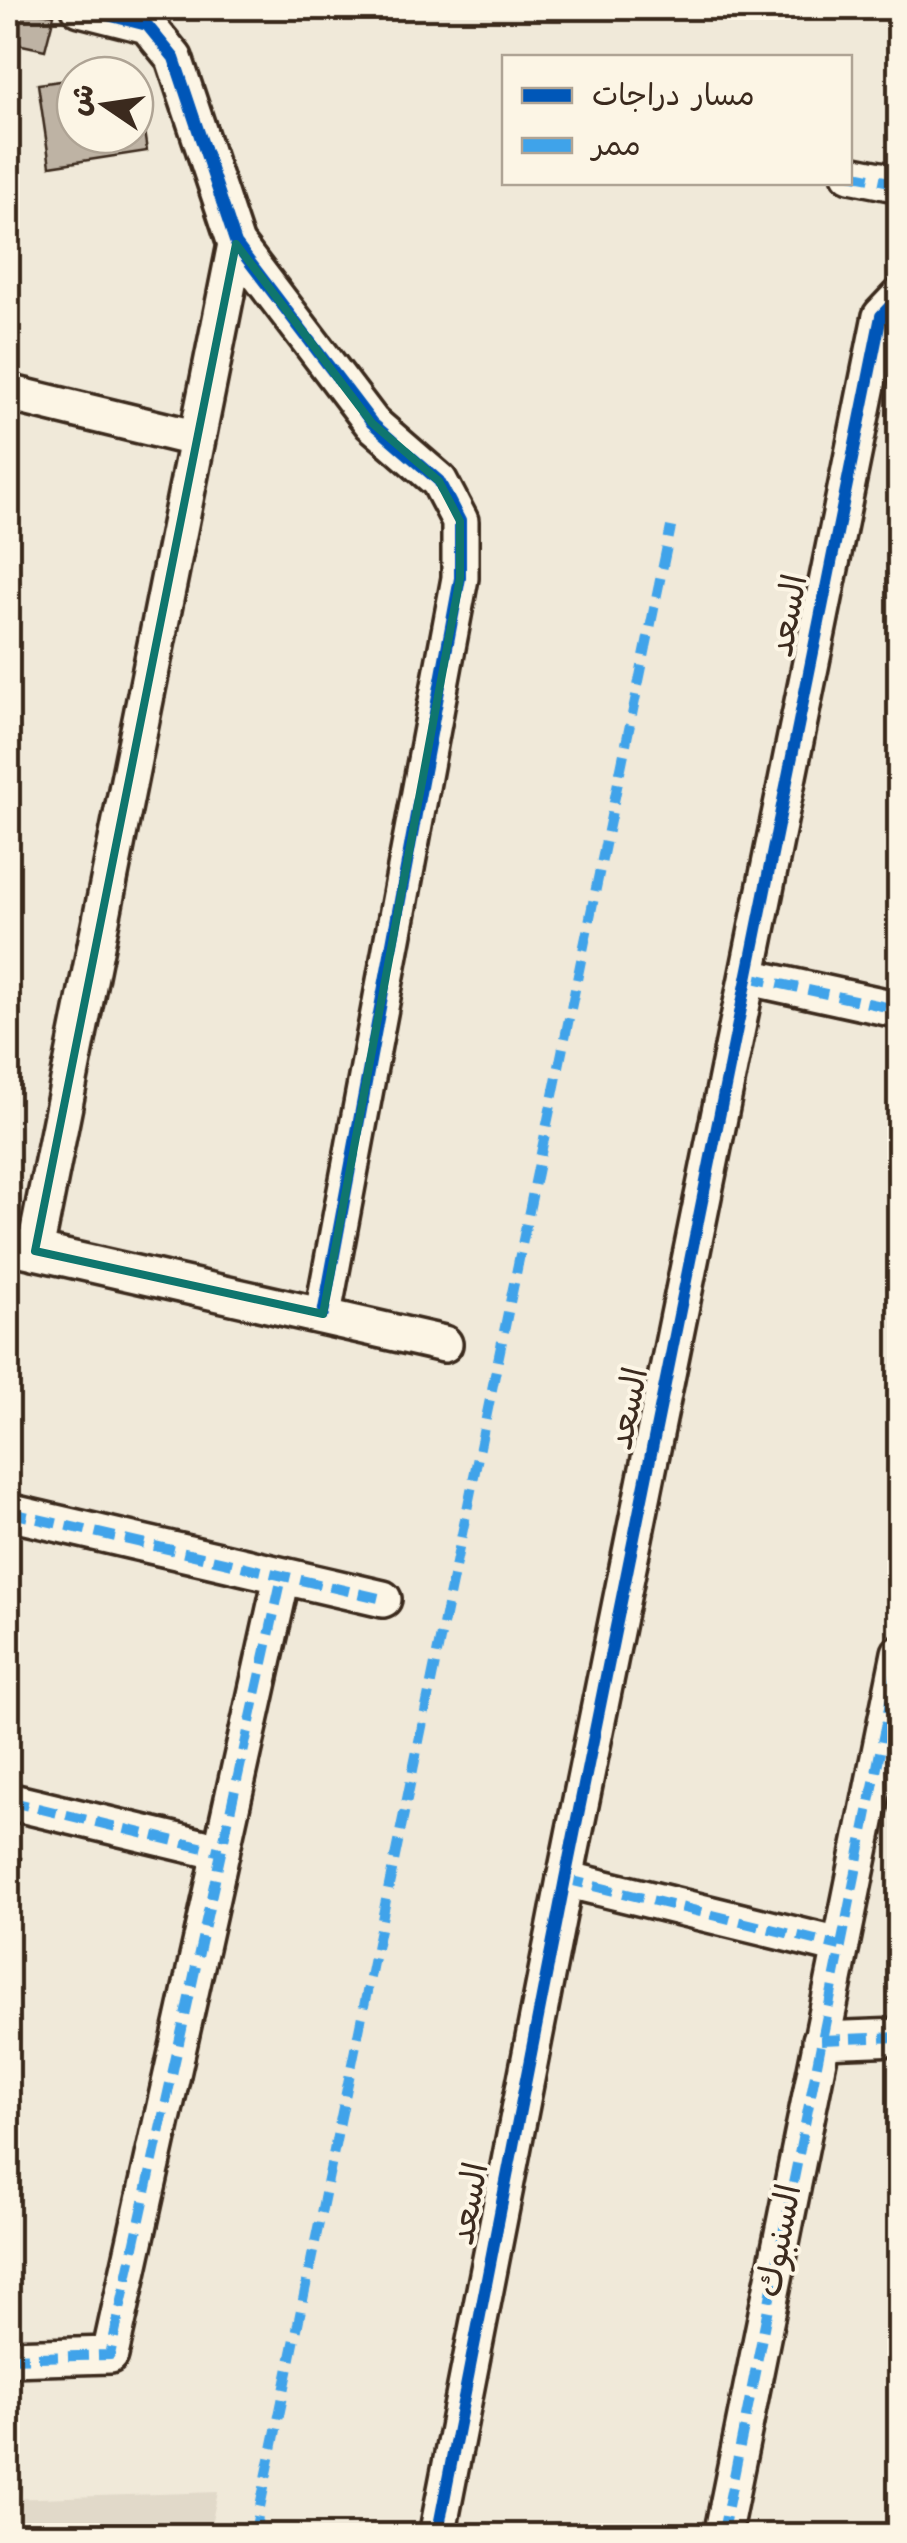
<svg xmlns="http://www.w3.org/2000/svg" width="907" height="2543" viewBox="0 0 907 2543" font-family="Kalam,'Playpen Sans Arabic',sans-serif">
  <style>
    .built { fill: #e1d9c9 }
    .building { fill: #beb3a4; stroke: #3b2a1e; stroke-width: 2.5 }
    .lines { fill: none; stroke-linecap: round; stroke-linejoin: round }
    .minor-casing { stroke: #3b2a1e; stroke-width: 42 }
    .minor { stroke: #fcf5e5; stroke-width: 35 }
    .quiet { stroke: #3fa3ea; stroke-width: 10; stroke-dasharray: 20 10; stroke-linecap: butt }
    .cycleway-casing { stroke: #fcf5e5; stroke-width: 19 }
    .cycleway { stroke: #0057b8; stroke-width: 12 }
    .marked { fill: none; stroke: #0f766e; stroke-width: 8; stroke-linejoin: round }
    .labels { text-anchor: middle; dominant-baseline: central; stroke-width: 8; stroke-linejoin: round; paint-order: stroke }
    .street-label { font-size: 35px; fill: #3b2a1e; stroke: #fcf5e5 }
  </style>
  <rect width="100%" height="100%" fill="#f0e9d9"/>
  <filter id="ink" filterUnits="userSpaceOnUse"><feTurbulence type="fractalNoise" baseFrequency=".01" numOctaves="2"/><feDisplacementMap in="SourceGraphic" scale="20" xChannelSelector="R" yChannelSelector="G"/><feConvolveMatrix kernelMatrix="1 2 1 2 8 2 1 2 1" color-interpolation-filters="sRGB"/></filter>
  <g filter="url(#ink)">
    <polygon class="built" points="218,2492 209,2535 8,2535 8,2499"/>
    <g class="building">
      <polygon points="8,8 54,15 45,50 8,42"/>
      <polygon points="135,70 147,151 50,166 38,84 75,79 75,135 135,135 135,75 101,75"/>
      <polygon points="8,1855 21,1858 8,1915"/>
    </g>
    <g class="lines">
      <defs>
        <g id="minor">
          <polyline points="80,8 147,25 174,58 236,244 372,423 439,481 460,521 460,578 323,1314"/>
          <polyline points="850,174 900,184"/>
          <polyline points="8,393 194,438"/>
          <polyline points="749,977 900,1010"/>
          <polyline points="8,1245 444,1344"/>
          <polyline points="35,1251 236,244"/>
          <polyline points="8,1512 383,1599"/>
          <polyline points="8,1801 221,1852"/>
          <polyline points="565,1879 840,1946"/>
          <polyline points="821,2040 900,2037"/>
          <polyline points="8,2358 110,2355 282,1577"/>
          <polyline points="437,2536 565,1879 881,316 900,296"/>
          <polyline points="722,2536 900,1653"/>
        </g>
      </defs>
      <use href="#minor" class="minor-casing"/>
      <use href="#minor" class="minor"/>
      <g class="quiet">
        <polyline points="850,174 900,184"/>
        <polyline points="749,977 900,1010"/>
        <polyline points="8,1512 383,1599"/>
        <polyline points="8,1801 221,1852"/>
        <polyline points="565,1879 840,1946"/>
        <polyline points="821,2040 900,2037"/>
        <polyline points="8,2358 110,2355 282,1577"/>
        <polyline points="254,2536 671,527"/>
        <polyline points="722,2536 900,1653"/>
      </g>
      <defs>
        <g id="cycleway">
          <polyline points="80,8 147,25 174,58 236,244 372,423 439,481 460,521 460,578 323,1314"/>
          <polyline points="437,2536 565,1879 881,316 900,296"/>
        </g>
      </defs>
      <use href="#cycleway" class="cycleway-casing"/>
      <use href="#cycleway" class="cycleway"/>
    </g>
  </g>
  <path class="marked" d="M236,244L372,423L439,481L460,521V578L323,1314L35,1251Z"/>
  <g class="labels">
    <g class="street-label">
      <text transform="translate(790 616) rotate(-79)">السعد</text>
      <text transform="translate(630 1409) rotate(-78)">السعد</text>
      <text transform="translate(471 2204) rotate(-79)">السعد</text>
      <text transform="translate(781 2241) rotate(-79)">السنبوك</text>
    </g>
  </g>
  <rect width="907" height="2543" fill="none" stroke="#fcf5e5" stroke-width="40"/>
  <rect x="20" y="20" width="867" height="2503" fill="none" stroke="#3b2a1e" stroke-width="4" filter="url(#ink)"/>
  <rect x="502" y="55" width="350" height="130" fill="#fcf5e5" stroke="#afa495" stroke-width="2.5"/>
  <rect x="522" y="88" width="50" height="15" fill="#0057b8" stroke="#afa495" stroke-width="2.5"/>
  <text x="592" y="105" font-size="30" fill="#3b2a1e">مسار دراجات</text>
  <rect x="522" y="138" width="50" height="15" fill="#3fa3ea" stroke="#afa495" stroke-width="2.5"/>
  <text x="592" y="155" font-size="30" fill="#3b2a1e">ممر</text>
  <g transform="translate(105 105) rotate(283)"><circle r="48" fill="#fcf5e5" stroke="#afa495" stroke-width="2.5"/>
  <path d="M0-8L18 38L0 25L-18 38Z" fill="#3b2a1e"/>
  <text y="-15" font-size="28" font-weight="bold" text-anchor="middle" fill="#3b2a1e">ش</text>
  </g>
</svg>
